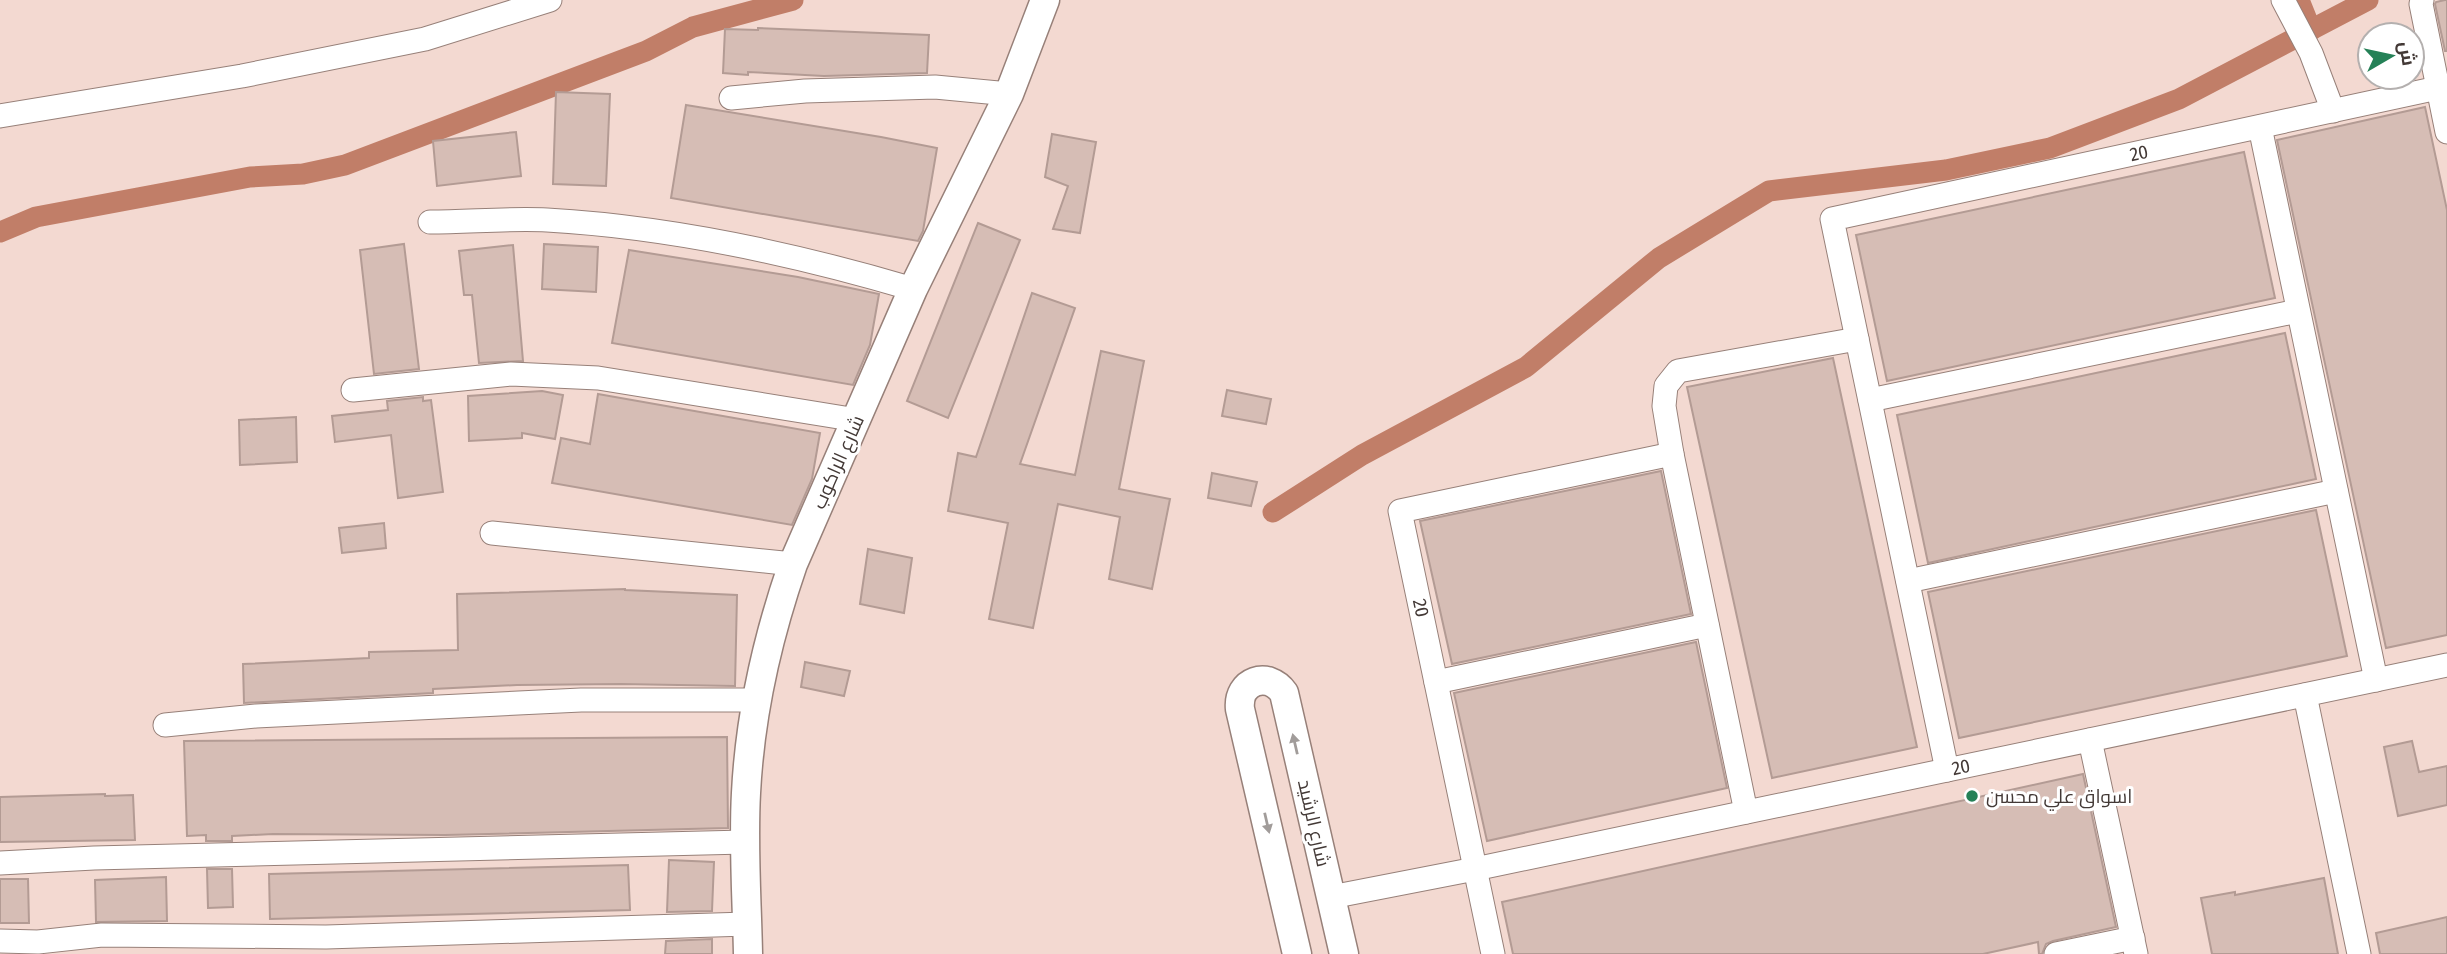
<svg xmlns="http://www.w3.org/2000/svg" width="2447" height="954" viewBox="0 0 2447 954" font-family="'Fira Sans Condensed',Cairo,sans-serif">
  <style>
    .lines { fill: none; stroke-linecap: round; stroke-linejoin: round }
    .canal { stroke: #c17e68; stroke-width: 21 }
    .building { fill: #d6bdb5; stroke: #b39b94; stroke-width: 2 }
    .minor-casing { stroke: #978079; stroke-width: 25 }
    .tertiary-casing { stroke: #978079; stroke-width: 31 }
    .minor { stroke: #fff; stroke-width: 23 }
    .tertiary { stroke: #fff; stroke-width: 28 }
    .oneway { fill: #a19c9a }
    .poi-dot { fill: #258157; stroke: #fff; stroke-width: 2.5 }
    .labels { text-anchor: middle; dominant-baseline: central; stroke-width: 6; stroke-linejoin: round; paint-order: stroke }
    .street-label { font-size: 19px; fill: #433936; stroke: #fff }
    .poi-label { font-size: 19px; fill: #433936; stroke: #fff; text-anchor: start }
  </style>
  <rect width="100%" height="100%" fill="#f3d9d1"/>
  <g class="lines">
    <g class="canal">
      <polyline points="2299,0 2311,30"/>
      <polyline points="0,232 36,217 250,177 303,174 345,165 646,51 693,27 793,0"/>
      <polyline points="1273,512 1362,455 1526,367 1659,258 1769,191 1946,170 2050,148 2179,99 2368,0"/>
    </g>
  </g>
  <g class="building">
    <polygon points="2445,0 2447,0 2447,51 2445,51 2435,4 2436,2"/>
    <polygon points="758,28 929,35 927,73 824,76 748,72 748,75 723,73 725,29 758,30"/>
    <polygon points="556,92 610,94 606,186 553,184"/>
    <polygon points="686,105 881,137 937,148 923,231 918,241 671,198"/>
    <polygon points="2425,107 2447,210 2447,635 2386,648 2277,140"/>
    <polygon points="516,132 521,176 437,186 433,141"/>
    <polygon points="1052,134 1096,142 1080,233 1053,229 1068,186 1045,177"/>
    <polygon points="2244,152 2275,298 1887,381 1856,235"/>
    <polygon points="978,223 1020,240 948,418 907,401"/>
    <polygon points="404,244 419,369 374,374 360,250"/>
    <polygon points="544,244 598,247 596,292 542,289"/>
    <polygon points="513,245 523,361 479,363 472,295 464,295 459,251"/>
    <polygon points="629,250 798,277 879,294 870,345 853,385 612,343"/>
    <polygon points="1032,293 1075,308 1020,464 1075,475 1101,351 1144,361 1119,489 1170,499 1152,589 1109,579 1120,517 1058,504 1033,628 989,619 1008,523 948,511 958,453 976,457"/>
    <polygon points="2285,333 2316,479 1928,563 1897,415"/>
    <polygon points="1833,358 1917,747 1772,778 1687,387"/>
    <polygon points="1227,390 1271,399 1266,424 1222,416"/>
    <polygon points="542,391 563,395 555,439 522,433 522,438 469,441 468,396"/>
    <polygon points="598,394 820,433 812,479 792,525 552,483 561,438 590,444"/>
    <polygon points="423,397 423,401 431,400 443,492 398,498 391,435 335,442 332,416 388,410 387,401"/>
    <polygon points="296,417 297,462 240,465 239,420"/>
    <polygon points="1661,471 1691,614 1452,664 1420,521"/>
    <polygon points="1212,473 1257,482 1251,506 1208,498"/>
    <polygon points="2316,510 2347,656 1959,738 1928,592"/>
    <polygon points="384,523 386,548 342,553 339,528"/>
    <polygon points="868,549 912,558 904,613 860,604"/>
    <polygon points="625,589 625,590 737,595 735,686 621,684 517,685 433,689 433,693 244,703 243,664 369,658 369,652 458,650 457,594"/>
    <polygon points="1696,642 1727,788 1487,841 1454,693"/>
    <polygon points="805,662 850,671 844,696 801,687"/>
    <polygon points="727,737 728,828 445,835 273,834 232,836 232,841 206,841 206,835 187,836 184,741"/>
    <polygon points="2412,741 2419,772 2447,766 2447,805 2398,816 2384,747"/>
    <polygon points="2083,774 2116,927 2053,941 2046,944 2042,954 2039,954 2038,942 1983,954 1513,954 1502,902"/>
    <polygon points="105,794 105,796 133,795 135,840 0,842 0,797"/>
    <polygon points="669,860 714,862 712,911 667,912"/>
    <polygon points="628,865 630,910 270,919 269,874"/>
    <polygon points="207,869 232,869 233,907 208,908"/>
    <polygon points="166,877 167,921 96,922 95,880"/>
    <polygon points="2324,878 2338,954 2212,954 2201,898 2235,892 2235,895"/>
    <polygon points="0,879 28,879 29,923 0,923"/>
    <polygon points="2447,917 2447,954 2380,954 2376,933"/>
    <polygon points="712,939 712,954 665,954 666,941"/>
  </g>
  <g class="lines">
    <defs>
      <g id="minor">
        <polyline points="2283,0 2311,53 2333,111"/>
        <polyline points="2422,0 2421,4 2447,132"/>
        <polyline points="731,98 805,91 935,87 1009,94"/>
        <polyline points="0,116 242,76 425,39 550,0"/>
        <polyline points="2260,127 2376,680"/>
        <path d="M430,222C469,222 509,218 547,220C671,227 795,254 913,289"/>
        <polyline points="353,390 511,374 598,378 857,420"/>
        <polyline points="1870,400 2298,311"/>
        <polyline points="492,533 793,564"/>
        <polyline points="1908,581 2336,491"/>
        <polyline points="1436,682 1707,625"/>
        <polyline points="2305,695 2359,954"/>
        <polyline points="165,725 256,716 581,700 756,700"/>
        <polyline points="2090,740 2136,954"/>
        <polyline points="1947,770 1832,219 2447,86"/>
        <polyline points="1746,812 1672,454 1664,406 1666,386 1678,371 1857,339"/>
        <polyline points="0,863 94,858 745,842"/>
        <polyline points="1331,897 1475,869 2447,665"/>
        <polyline points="0,941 38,942 102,935 326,937 747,924"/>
        <polyline points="1493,954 1400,511 1672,454"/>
        <polyline points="2056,954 2133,938"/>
      </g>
      <g id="tertiary">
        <path d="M748,954C747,901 743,847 746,793C750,714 767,639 793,564L913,289L1009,94L1045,0"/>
        <path d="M1297,954L1240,709C1237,681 1268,670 1284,693L1344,954"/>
      </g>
    </defs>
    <use href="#minor" class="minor-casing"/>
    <use href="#tertiary" class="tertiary-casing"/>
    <use href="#minor" class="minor"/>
    <use href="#tertiary" class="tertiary"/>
  </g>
  <defs><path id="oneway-solid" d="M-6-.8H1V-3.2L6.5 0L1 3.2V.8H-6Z" transform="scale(1.75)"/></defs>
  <g class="oneway">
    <use href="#oneway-solid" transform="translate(1295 744) rotate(-103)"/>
    <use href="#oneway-solid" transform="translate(1267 823) rotate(77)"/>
  </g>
  <circle class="poi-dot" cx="1972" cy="796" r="7"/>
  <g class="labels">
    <g class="street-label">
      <text transform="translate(2139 153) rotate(-12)">20</text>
      <text transform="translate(838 462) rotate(-66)">شارع الراكوب</text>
      <text transform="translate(1421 608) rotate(78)">20</text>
      <text transform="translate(1961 767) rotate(-12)">20</text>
      <text transform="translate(1314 823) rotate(77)">شارع الرشيد</text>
    </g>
    <g class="poi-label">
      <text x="1986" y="796">اسواق علي محسن</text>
    </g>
  </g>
  <g transform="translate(2391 56) rotate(81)"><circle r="33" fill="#ffffff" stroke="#b4b0af" stroke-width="2"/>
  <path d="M0-5L12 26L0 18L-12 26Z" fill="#258157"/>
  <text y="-10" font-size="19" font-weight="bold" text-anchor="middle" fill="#433936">ش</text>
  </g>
</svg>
